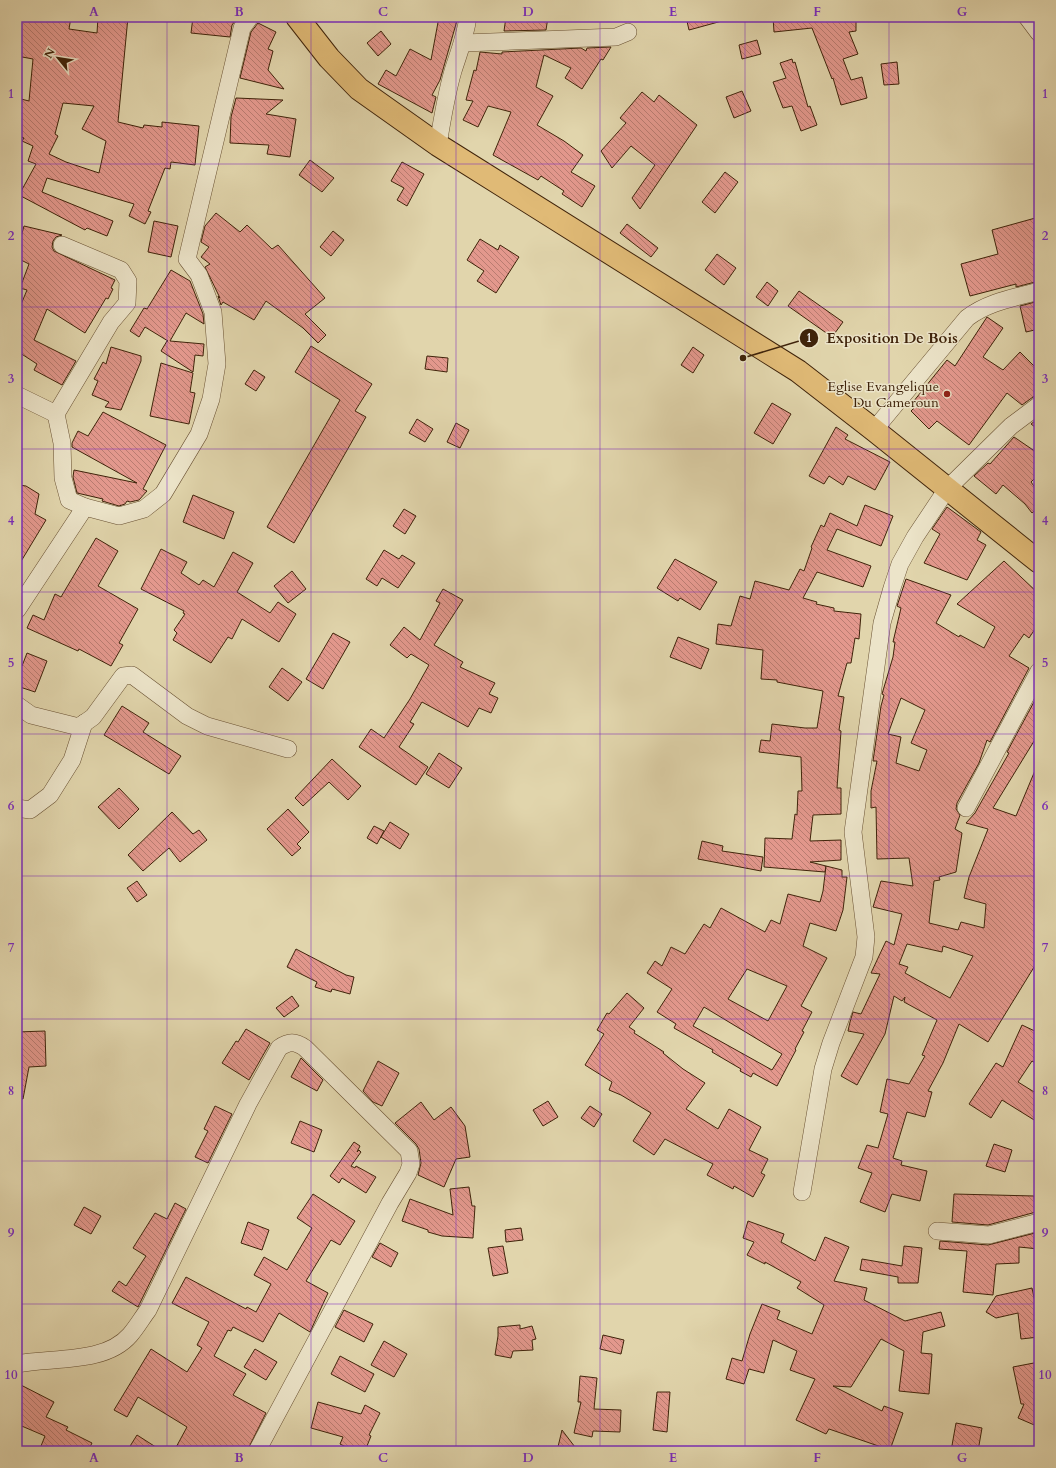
<svg xmlns="http://www.w3.org/2000/svg" width="1056" height="1468" viewBox="0 0 1056 1468" font-family="Cardo,serif">
  <style>
    .building { fill: url(#building-back-hatch); stroke: #3f230a; fill-rule: evenodd }
    .lines { fill: none; stroke-linecap: round; stroke-linejoin: round }
    .minor-casing { stroke: #685032; stroke-width: 18 }
    .major-casing { stroke: #3f230a; stroke-width: 24 }
    .minor { stroke: #ece4c9; stroke-width: 17 }
    .major { stroke: #e0ba76; stroke-width: 22 }
    .grid { fill: none; stroke: #7b2cbf; stroke-width: 1; stroke-opacity: 0.55 }
    .poi-dot { fill: #8f2418; stroke: #ece4c9; stroke-width: 1.5 }
    .labels { text-anchor: middle; dominant-baseline: central; stroke-width: 3; stroke-linejoin: round; paint-order: stroke }
    .poi-label { font-size: 14px; fill: #3f230a; stroke: #ece4c9; text-anchor: end }
    .leader { fill: none; stroke: #3f230a; stroke-width: 1.5 }
    .callout-dot { fill: #3f230a; stroke: #ece4c9; stroke-width: 1.5 }
    .mark-label { font-size: 12px; text-anchor: middle; font-weight: bold; fill: #fff }
    .callout-label { font-size: 15px; text-anchor: middle; font-weight: bold; fill: #3f230a; stroke: #ece4c9; stroke-width: 3; stroke-linejoin: round; paint-order: stroke }
    .neatline { fill: none; stroke: #7b2cbf; stroke-width: 1.5 }
    .grid-label { font-size: 13px; text-anchor: middle; font-weight: bold; fill: #7b2cbf }
  </style>
  <defs>
    <pattern id="building-back-hatch" width="6" height="6" patternUnits="userSpaceOnUse"><rect width="6" height="6" fill="#e3988d"/><path d="M-1 5l2 2M0 0l6 6M5-1l2 2" fill="none" stroke="#b97c71"/></pattern>
  </defs>
  <rect width="100%" height="100%" fill="#e1d5ac"/>
  <filter id="stains"><feTurbulence type="fractalNoise" baseFrequency=".005" numOctaves="4"/><feColorMatrix values="0 0 0 0 .2 0 0 0 0 .09 0 0 0 0 .02 0 0 0 .5 -.17"/></filter>
  <radialGradient id="worn" r=".72"><stop offset=".6" stop-color="#630" stop-opacity="0"/><stop offset="1" stop-color="#630" stop-opacity=".3"/></radialGradient>
  <g class="building">
    <path d="M17,17H71L69,29L97,33L98,17H128L118,122L143,128L144,125L162,127V122L199,126L195,165L171,162L170,169L165,168L148,211L151,212L145,224L129,216L134,204L47,178L42,192L113,221L107,236L87,228L85,230L19,195L36,164L28,161L33,146L22,141L24,138L17,136V98L29,101L33,59L17,56ZM63,103L94,106L82,129L106,141L99,173L66,162L49,154L58,136L55,134Z"/>
    <polygon points="193,17 238,17 232,25 230,37 191,33"/>
    <polygon points="439,17 458,17 440,80 432,95 436,97 432,113 378,84 386,70 396,76 410,49 431,60"/>
    <polygon points="506,17 548,17 546,30 504,31"/>
    <polygon points="686,17 722,17 722,21 689,30"/>
    <polygon points="773,17 856,17 856,31 849,32 858,54 843,59 851,80 862,77 867,98 841,105 833,78 832,79 812,28 774,32"/>
    <polygon points="258,23 276,32 268,49 273,51 268,70 284,89 240,78 251,32"/>
    <polygon points="381,31 391,44 378,56 367,43"/>
    <polygon points="757,40 761,54 742,59 739,45"/>
    <polygon points="611,47 603,60 601,59 582,89 565,78 571,68 544,55 536,87 553,96 537,125 564,141 583,155 571,172 595,186 582,207 562,194 564,191 541,176 538,180 493,155 511,112 488,106 478,127 463,120 473,101 466,100 474,70 476,71 480,52 502,54 502,52 581,48 586,51 587,48"/>
    <polygon points="792,59 793,63 795,62 808,107 810,106 817,125 801,131 792,106 783,108 773,82 786,78 780,63"/>
    <polygon points="897,62 899,84 884,85 881,64"/>
    <polygon points="742,91 751,111 734,118 726,97"/>
    <polygon points="642,92 654,102 659,95 697,125 640,209 632,198 655,165 631,146 612,168 601,151 626,123 620,118"/>
    <polygon points="236,98 283,100 266,114 296,119 290,157 267,154 269,145 230,143 231,117"/>
    <polygon points="310,160 334,178 322,192 299,175"/>
    <polygon points="402,162 424,174 407,206 397,200 404,188 391,181"/>
    <polygon points="725,172 738,182 715,213 702,202"/>
    <polygon points="216,213 240,232 247,225 272,249 278,245 325,298 305,314 326,335 318,343 303,328 266,301 254,320 223,302 221,305 218,296 220,298 205,267 210,264 201,257 209,247 201,242 205,226"/>
    <polygon points="1039,217 1039,281 1016,287 1016,284 970,296 961,264 998,254 992,230"/>
    <polygon points="154,221 178,226 171,257 148,252"/>
    <polygon points="627,224 658,248 651,257 620,233"/>
    <polygon points="24,226 62,235 56,237 53,241 52,247 54,251 115,280 111,288 113,289 108,299 106,298 85,333 47,309 34,340 76,361 62,385 34,370 37,364 17,351 17,314 27,290 20,288 29,264 17,258 17,236 21,237"/>
    <polygon points="333,231 344,240 331,256 320,247"/>
    <polygon points="480,239 498,250 500,245 519,257 496,293 477,281 484,271 467,260"/>
    <polygon points="717,254 736,268 724,285 705,270"/>
    <polygon points="171,270 190,281 203,314 204,324 186,313 170,341 204,344 203,356 195,355 193,372 161,351 167,341 168,341 145,327 139,337 130,331 144,308 147,309"/>
    <polygon points="767,282 778,291 768,306 756,297"/>
    <polygon points="799,291 843,322 832,337 788,306"/>
    <polygon points="1039,301 1039,329 1026,332 1020,306"/>
    <polygon points="987,317 1003,328 983,357 1003,370 1020,352 1039,371 1039,395 1033,397 1022,405 1007,393 969,445 937,421 929,429 911,411 917,405 913,402 947,360 955,366"/>
    <polygon points="311,346 372,384 355,411 366,417 294,543 267,527 340,400 295,372"/>
    <polygon points="111,347 141,356 141,361 121,410 105,407 109,402 92,395 98,381 94,379 103,362 106,364"/>
    <polygon points="693,347 704,355 693,373 681,365"/>
    <polygon points="427,356 448,358 447,372 425,369"/>
    <polygon points="161,363 193,373 190,392 195,393 189,424 150,416"/>
    <polygon points="254,370 265,377 256,391 245,384"/>
    <polygon points="772,403 791,414 773,444 754,433"/>
    <polygon points="103,412 166,445 143,489 147,491 139,500 130,502 127,501 125,504 119,506 102,501 103,499 77,493 73,477 74,470 137,483 72,447 72,443 78,431 88,436"/>
    <polygon points="1039,418 1039,430 1031,424"/>
    <polygon points="417,419 433,429 425,442 409,433"/>
    <polygon points="456,423 469,430 460,448 447,442"/>
    <polygon points="836,427 848,435 845,439 890,462 875,490 848,476 843,485 829,476 824,484 809,476"/>
    <polygon points="1014,437 1039,454 1039,474 1031,482 1039,493 1039,507 1032,513 1025,504 1003,485 996,494 974,476 988,463 990,464"/>
    <polygon points="19,485 26,486 39,494 35,514 46,520 17,568 17,495"/>
    <polygon points="193,495 234,512 224,539 183,522"/>
    <polygon points="865,505 893,516 881,546 837,529 827,550 871,566 863,587 817,572 803,598 817,602 816,604 834,608 834,611 861,614 859,639 855,638 851,663 847,663 838,696 844,697 839,730 841,731 837,788 841,788 841,814 813,815 810,841 841,840 841,860 810,862 826,866 825,872 764,867 765,838 792,839 795,814 797,815 798,791 802,791 801,757 759,752 761,740 770,741 772,724 805,728 817,728 823,691 777,682 777,680 761,679 763,650 716,644 718,624 731,626 740,596 750,599 755,581 789,590 800,569 804,571 812,548 811,547 821,525 824,527 830,513 857,526"/>
    <polygon points="947,507 981,532 977,540 986,545 967,580 924,563 940,534 932,529"/>
    <polygon points="404,509 416,516 405,534 393,526"/>
    <polygon points="96,538 118,551 98,586 138,609 119,643 123,645 111,666 79,649 78,651 27,628 33,615 44,620 55,594 61,597"/>
    <polygon points="161,549 187,562 181,573 199,585 203,580 214,587 233,552 253,563 237,592 270,613 278,602 296,614 279,642 242,619 232,639 228,637 211,663 173,640 177,633 174,630 185,614 183,613 184,611 141,589"/>
    <polygon points="384,550 399,559 402,555 415,563 398,588 382,578 377,586 366,579"/>
    <polygon points="675,559 717,582 700,610 680,598 678,601 657,588"/>
    <path d="M1004,561L1039,594V623L1029,638L1024,634L1009,656L1029,668L990,742L987,740L979,763L957,803L956,809L960,815L955,829L962,833L956,872L939,877L940,880L934,881L929,923L958,930L961,922L984,928L986,904L964,898L969,877L988,829L966,823L975,813L1009,753L1007,752L1035,700L1039,703V733L993,808L1016,816L1039,761V959L988,1042L959,1024L943,1063L928,1091L932,1092L925,1117L907,1112L893,1158L902,1161L901,1165L927,1171L920,1201L892,1194L885,1212L860,1202L872,1173L858,1168L867,1145L878,1148L888,1114L880,1112L887,1079L909,1084L925,1056L922,1055L937,1020L904,1002L905,997L902,1001L894,996L885,1034L857,1085L841,1076L864,1034L848,1031L850,1022L853,1012L861,1014L880,974L871,973L886,941L894,945L902,914L873,907L881,881L913,886L909,858L877,859L876,807L871,808V791L877,761H873L881,706L884,695L882,694L893,657L895,642H893L901,608L897,606L906,579L951,595L936,623L959,637L960,635L984,648L995,627L957,604ZM901,698L925,710L911,743L927,750L919,771L896,763L901,737L888,734ZM907,944L942,952L943,946L973,956L950,998L905,973L908,967L899,964Z"/>
    <polygon points="292,571 306,589 288,603 274,586"/>
    <polygon points="443,589 463,600 434,645 463,662 460,667 495,683 489,694 498,698 491,713 479,708 468,727 422,702 410,722 414,724 399,747 428,767 416,785 359,747 371,729 384,738 410,699 429,665 411,654 407,658 390,645 404,627 420,640 440,603 436,601"/>
    <polygon points="333,633 350,642 323,689 306,679"/>
    <polygon points="678,637 709,649 701,669 670,657"/>
    <polygon points="27,653 47,661 35,692 17,686 17,664 22,666"/>
    <polygon points="282,668 302,682 288,701 269,687"/>
    <polygon points="122,706 149,723 143,732 181,756 169,774 104,735"/>
    <polygon points="439,753 462,768 449,788 426,774"/>
    <polygon points="332,759 361,786 348,800 329,782 303,806 295,798"/>
    <polygon points="119,788 139,809 119,829 98,807"/>
    <polygon points="288,809 309,832 297,844 301,848 292,856 267,829"/>
    <polygon points="172,812 193,834 199,830 207,840 180,862 169,848 143,871 128,855"/>
    <polygon points="390,822 409,834 400,849 381,837"/>
    <polygon points="374,826 384,831 377,844 367,838"/>
    <polygon points="702,841 723,846 722,851 763,857 761,871 698,859"/>
    <path d="M826,866L842,870V877H847L843,910L836,931L810,923L803,946L827,958L801,1006L812,1012L802,1031L804,1032L795,1049L796,1050L777,1086L753,1073L751,1077L740,1071L741,1069L712,1052L713,1050L674,1028L676,1024L657,1012L672,989L647,973L655,961L662,966L671,947L685,954L704,924L710,928L721,908L765,932L771,920L780,924L788,894L820,902L823,891ZM747,969L787,986L768,1021L728,999ZM704,1007L782,1054L772,1070L693,1026Z"/>
    <polygon points="137,881 147,895 137,902 127,888"/>
    <polygon points="296,949 346,975 354,977 350,994 332,989 331,992 315,987 317,982 287,967"/>
    <polygon points="627,993 644,1008 629,1027 635,1031 634,1033 664,1052 663,1053 683,1069 705,1083 686,1109 718,1129 729,1109 761,1127 749,1150 768,1159 761,1173 765,1175 753,1197 734,1186 733,1189 707,1175 713,1164 665,1139 654,1155 633,1141 651,1113 621,1095 609,1090 612,1082 585,1065 604,1034 597,1030 607,1013 609,1014"/>
    <polygon points="292,996 299,1006 284,1017 276,1008"/>
    <polygon points="1022,1025 1039,1033 1039,1065 1032,1061 1018,1082 1039,1095 1039,1123 1002,1100 991,1118 969,1104 996,1063 1003,1067"/>
    <polygon points="246,1029 270,1043 249,1080 222,1063 236,1041 238,1042"/>
    <polygon points="45,1031 46,1066 29,1067 23,1099 17,1098 17,1032"/>
    <polygon points="301,1058 323,1080 317,1091 291,1077"/>
    <polygon points="378,1061 399,1073 382,1106 373,1102 363,1091"/>
    <polygon points="548,1101 558,1117 543,1126 533,1110"/>
    <polygon points="421,1102 434,1120 451,1107 465,1126 470,1157 456,1159 444,1187 418,1175 421,1163 419,1149 416,1144 395,1123"/>
    <polygon points="215,1106 232,1114 208,1163 195,1157 208,1131 204,1129"/>
    <polygon points="590,1106 602,1114 594,1127 581,1118"/>
    <polygon points="300,1121 322,1130 314,1152 291,1143"/>
    <polygon points="354,1142 360,1146 357,1152 359,1150 361,1152 351,1166 355,1168 356,1166 376,1177 366,1193 342,1178 339,1183 330,1176"/>
    <polygon points="994,1144 1012,1150 1005,1172 986,1166"/>
    <polygon points="469,1187 472,1206 475,1206 473,1238 442,1236 428,1232 428,1230 402,1221 410,1199 453,1215 450,1189"/>
    <polygon points="313,1194 355,1221 340,1245 331,1240 306,1281 328,1293 310,1332 279,1313 263,1342 233,1327 231,1331 228,1330 214,1356 246,1374 233,1395 266,1413 247,1451 174,1451 187,1427 138,1397 127,1417 114,1410 151,1349 187,1372 202,1348 197,1345 209,1322 172,1303 186,1277 246,1309 247,1307 256,1312 271,1284 254,1275 264,1257 287,1270 312,1228 297,1218"/>
    <polygon points="954,1194 1034,1196 1036,1212 988,1225 952,1222"/>
    <polygon points="175,1203 186,1209 138,1307 112,1291 119,1281 126,1286 146,1256 133,1248 155,1213 167,1219"/>
    <polygon points="84,1207 101,1216 91,1234 74,1225"/>
    <polygon points="748,1221 784,1234 781,1242 815,1261 825,1237 849,1247 834,1281 867,1288 864,1300 905,1321 941,1312 945,1326 923,1332 921,1353 932,1354 929,1394 899,1391 904,1351 881,1339 851,1387 833,1386 882,1411 884,1406 903,1413 890,1450 829,1429 826,1434 796,1420 815,1379 790,1370 797,1351 773,1340 764,1373 749,1369 744,1384 726,1379 732,1358 742,1361 750,1334 762,1304 780,1311 777,1319 812,1334 824,1305 797,1288 801,1282 765,1262 765,1264 747,1255 754,1242 743,1238"/>
    <polygon points="248,1222 269,1230 262,1250 241,1243"/>
    <polygon points="521,1228 523,1240 506,1242 505,1230"/>
    <polygon points="1039,1232 1039,1249 1019,1247 1019,1263 996,1264 993,1295 963,1292 967,1251 939,1249 940,1241 988,1245"/>
    <polygon points="380,1243 398,1253 391,1267 372,1257"/>
    <polygon points="503,1246 508,1273 493,1276 488,1248"/>
    <polygon points="904,1246 922,1248 918,1283 898,1283 898,1277 860,1270 862,1259 902,1266"/>
    <polygon points="1032,1288 1039,1321 1039,1337 1021,1339 1018,1313 996,1318 986,1312 996,1296"/>
    <polygon points="344,1310 373,1324 364,1342 335,1327"/>
    <polygon points="520,1325 520,1329 532,1326 536,1339 532,1340 533,1350 513,1351 511,1358 495,1355 498,1336 498,1327"/>
    <polygon points="603,1335 624,1340 621,1354 600,1349"/>
    <polygon points="384,1341 407,1354 394,1377 371,1365"/>
    <polygon points="255,1349 277,1362 266,1380 244,1367"/>
    <polygon points="340,1356 374,1374 365,1392 331,1374"/>
    <polygon points="1039,1362 1039,1427 1018,1418 1024,1404 1021,1404 1013,1367"/>
    <polygon points="580,1376 597,1378 594,1409 621,1410 620,1432 593,1431 592,1437 574,1433 581,1402 578,1402"/>
    <polygon points="17,1383 54,1402 46,1417 68,1427 66,1430 92,1443 88,1451 39,1451 45,1436 17,1424"/>
    <polygon points="657,1392 670,1392 667,1432 653,1430"/>
    <polygon points="318,1402 361,1414 365,1405 380,1413 369,1435 371,1436 365,1451 354,1451 340,1444 343,1437 311,1428"/>
    <polygon points="956,1423 982,1428 978,1451 951,1451"/>
    <polygon points="562,1430 578,1451 557,1451"/>
    <polygon points="137,1435 162,1451 127,1451"/>
  </g>
  <g class="lines">
    <defs>
      <g id="minor">
        <polyline points="1027,17 1039,33"/>
        <polyline points="464,43 616,37 628,32"/>
        <path d="M438,145C442,120 446,95 453,71C459,52 465,38 468,17"/>
        <polyline points="62,245 121,270 128,281 127,303 111,322 56,414 62,443 63,478 69,500 85,507 119,516 144,509 163,494 199,434 211,399 217,364 213,312 199,275 187,259 242,28 250,17"/>
        <polyline points="17,395 56,414"/>
        <path d="M874,430L967,318C988,302 1013,298 1039,291"/>
        <polyline points="17,610 85,507"/>
        <polyline points="17,705 31,715 79,727 93,717 123,676 132,675 187,716 207,726 288,749"/>
        <polyline points="17,808 30,810 50,795 72,760 84,723"/>
        <polyline points="966,808 1039,671"/>
        <polyline points="802,1192 823,1069 831,1043 864,957 866,937 853,832 882,623 892,588 900,564 915,537 947,489 1011,426 1039,405"/>
        <polyline points="937,1231 989,1235 1039,1222"/>
        <path d="M17,1364C53,1357 105,1364 130,1335C137,1327 142,1318 148,1310L248,1104L279,1048C289,1041 295,1041 305,1048L409,1151L411,1164L408,1173L390,1203L257,1451"/>
      </g>
      <polyline id="major" points="297,17 329,58 359,89 438,145 798,371 874,430 1039,562"/>
    </defs>
    <use href="#minor" class="minor-casing"/>
    <use href="#major" class="major-casing"/>
    <use href="#minor" class="minor"/>
    <use href="#major" class="major"/>
  </g>
  <path class="grid" d="M167,17V1451M311,17V1451M456,17V1451M600,17V1451M745,17V1451M889,17V1451M17,164H1039M17,307H1039M17,449H1039M17,592H1039M17,734H1039M17,876H1039M17,1019H1039M17,1161H1039M17,1304H1039"/>
  <circle class="poi-dot" cx="947" cy="394" r="4"/>
  <g class="labels">
    <g class="poi-label">
      <text x="939" y="386">Eglise Evangelique<tspan x="939" dy="16">Du Cameroun</tspan></text>
    </g>
  </g>
  <path class="leader" d="M743 358L809 338"/>
  <g class="callout-dot">
    <circle cx="743" cy="358" r="4"/>
    <circle cx="809" cy="338" r="10"/>
  </g>
  <g class="mark-label">
    <text x="809" y="342">1</text>
  </g>
  <g class="callout-label">
    <text x="892" y="343">Exposition De Bois</text>
  </g>
  <rect width="1056" height="1468" fill="none" stroke="#e1d5ac" stroke-width="44"/>
  <g transform="translate(58 58) rotate(300)" stroke="#ece4c9" stroke-width="3" paint-order="stroke">
  <path d="M0-3L7 15L0 10L-7 15Z" fill="#3f230a"/>
  <text y="-6" font-size="11" font-weight="bold" text-anchor="middle" fill="#3f230a">N</text>
  </g>
  <rect x="22" y="22" width="1012" height="1424" class="neatline"/>
  <g class="grid-label">
    <text x="94" y="16">A</text>
    <text x="239" y="16">B</text>
    <text x="383" y="16">C</text>
    <text x="528" y="16">D</text>
    <text x="673" y="16">E</text>
    <text x="817" y="16">F</text>
    <text x="962" y="16">G</text>
    <text x="11" y="98">1</text>
    <text x="1045" y="98">1</text>
    <text x="11" y="240">2</text>
    <text x="1045" y="240">2</text>
    <text x="11" y="383">3</text>
    <text x="1045" y="383">3</text>
    <text x="11" y="525">4</text>
    <text x="1045" y="525">4</text>
    <text x="11" y="667">5</text>
    <text x="1045" y="667">5</text>
    <text x="11" y="810">6</text>
    <text x="1045" y="810">6</text>
    <text x="11" y="952">7</text>
    <text x="1045" y="952">7</text>
    <text x="11" y="1095">8</text>
    <text x="1045" y="1095">8</text>
    <text x="11" y="1237">9</text>
    <text x="1045" y="1237">9</text>
    <text x="11" y="1379">10</text>
    <text x="1045" y="1379">10</text>
    <text x="94" y="1462">A</text>
    <text x="239" y="1462">B</text>
    <text x="383" y="1462">C</text>
    <text x="528" y="1462">D</text>
    <text x="673" y="1462">E</text>
    <text x="817" y="1462">F</text>
    <text x="962" y="1462">G</text>
  </g>
  <rect width="100%" height="100%" filter="url(#stains)"/>
  <rect width="100%" height="100%" fill="url(#worn)"/>
</svg>
